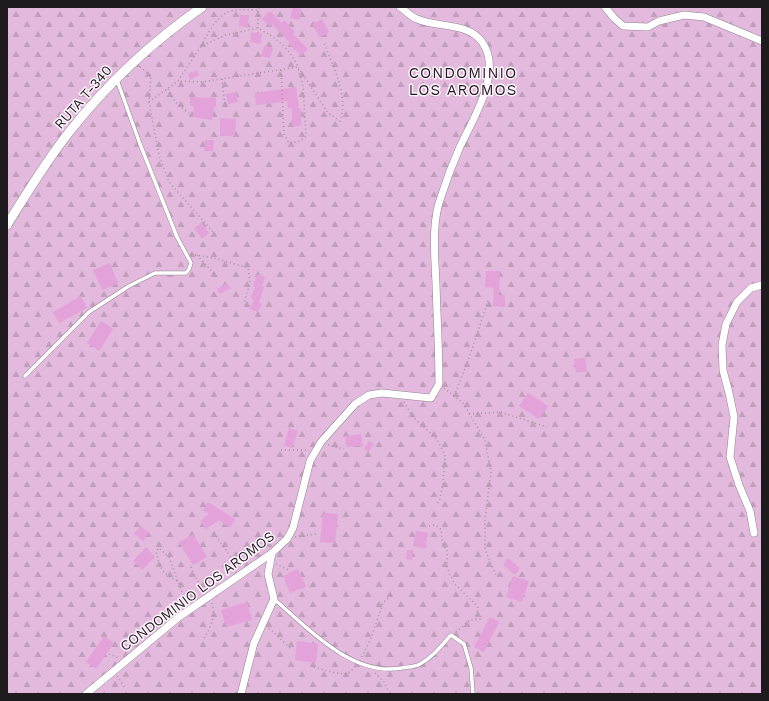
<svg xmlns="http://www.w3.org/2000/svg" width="769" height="701" viewBox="0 0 769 701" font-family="'Work Sans',sans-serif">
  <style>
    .forest { fill: url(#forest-firs) }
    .building { fill: #e3a2da }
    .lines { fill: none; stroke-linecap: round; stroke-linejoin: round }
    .service-casing { stroke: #91868f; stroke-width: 4.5 }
    .minor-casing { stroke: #91868f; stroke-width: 8 }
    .tertiary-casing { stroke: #91868f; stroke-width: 10 }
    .path { stroke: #9f979d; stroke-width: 1.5; stroke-dasharray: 1 3; stroke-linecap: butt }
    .service { stroke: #fff; stroke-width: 3.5 }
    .minor { stroke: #fff; stroke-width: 7 }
    .tertiary { stroke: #fff; stroke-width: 9 }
    .labels { text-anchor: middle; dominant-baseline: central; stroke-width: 3; stroke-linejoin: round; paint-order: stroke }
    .street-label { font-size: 14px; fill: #1f1a1e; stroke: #fff5fd }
    .neighbourhood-label { font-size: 15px; letter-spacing: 1px; fill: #1f1a1e; stroke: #fff5fd }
  </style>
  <defs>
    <pattern id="forest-firs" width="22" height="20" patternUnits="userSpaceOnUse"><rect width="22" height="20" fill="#e3b9dd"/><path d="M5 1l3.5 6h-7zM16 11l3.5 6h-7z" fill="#c29ebd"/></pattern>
  </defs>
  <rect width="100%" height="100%" fill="#fff5fd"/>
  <rect class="forest" x="7" y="7" width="755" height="687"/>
  <g class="building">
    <polygon points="293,7 302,9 299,20 290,18"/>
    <polygon points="270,11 282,23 284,20 295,32 293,34 308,49 301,56 289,44 290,43 272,24 270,26 262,19"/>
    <polygon points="240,15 249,15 248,27 239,26"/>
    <polygon points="322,19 329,32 320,38 312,24"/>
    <polygon points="251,32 262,34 260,44 250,42"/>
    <polygon points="265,45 273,48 270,58 261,56"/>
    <polygon points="197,70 199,75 190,80 188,74"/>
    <polygon points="296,87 299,109 301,109 301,126 292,126 292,108 288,108 287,101 256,105 255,93"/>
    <polygon points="236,92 238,102 228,104 226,94"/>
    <polygon points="190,97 216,98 216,107 214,106 212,120 193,117 194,106 190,106"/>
    <polygon points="220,118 236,119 235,136 220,136"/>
    <polygon points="205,140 214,140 213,151 204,151"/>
    <polygon points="202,223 209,233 202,239 194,228"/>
    <polygon points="110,263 118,283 102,290 93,270"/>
    <polygon points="486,271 500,271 499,295 505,295 505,307 493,306 494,288 485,287"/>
    <polygon points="257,274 265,277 262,286 264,287 259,302 262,304 258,312 250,309 254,300 251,298 255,287 253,287"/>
    <polygon points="227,283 231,288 220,294 217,289"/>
    <polygon points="81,296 87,308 59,323 53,312"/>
    <polygon points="101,321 113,329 99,351 87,343"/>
    <polygon points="585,358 587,371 576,373 574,359"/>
    <polygon points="528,393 548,406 539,419 519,406"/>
    <polygon points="289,428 298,431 292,448 284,445"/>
    <polygon points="361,434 363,448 359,446 346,447 345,436"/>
    <polygon points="369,441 374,444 368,452 364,449"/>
    <polygon points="208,502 235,519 230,528 219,520 206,529 200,521 209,514 203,510"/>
    <polygon points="323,513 338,514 335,543 320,542"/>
    <polygon points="141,526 149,533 143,541 134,534"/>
    <polygon points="416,531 428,533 425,549 413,546"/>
    <polygon points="193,534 207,557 193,565 179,543"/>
    <polygon points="252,545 255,550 240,558 237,553"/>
    <polygon points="146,547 155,557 142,570 133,561"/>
    <polygon points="407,550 413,550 412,560 406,559"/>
    <polygon points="508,558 520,568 515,575 503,565"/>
    <polygon points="298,569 306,587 290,593 283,576"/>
    <polygon points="513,576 529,581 522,602 506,597"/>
    <polygon points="247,602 252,620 226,627 221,610"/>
    <polygon points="490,617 499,622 484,652 474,647"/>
    <polygon points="104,636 114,643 96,669 86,662"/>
    <polygon points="297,641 318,644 316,663 295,660"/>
  </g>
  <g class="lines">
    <defs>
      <g id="service">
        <polyline points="25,376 89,312 129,286 155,273 186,273 189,269 191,263 177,237 140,144 117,80"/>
        <path d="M274,599C309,629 352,677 402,668C408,667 415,667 420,664C433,657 441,646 451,635L464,644L471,668L473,694"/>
      </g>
      <g id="minor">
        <polyline points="605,7 614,18 623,26 648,27 659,21 684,15 704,17 762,41"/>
        <polyline points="754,533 750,511 739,485 730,457 734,417 729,393 723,370 722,345 726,324 737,302 751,288 762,285"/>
        <path d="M86,694L179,617L272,553L287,539L293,528L310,461L321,442L355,404L369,395L382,393L431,398L439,384C439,351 437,318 436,284C435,257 431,223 441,197C446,181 452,165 459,149C472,120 504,72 482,42C468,22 437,28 417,19C411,17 406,11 400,7"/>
        <polyline points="241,694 254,643 274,599 268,574 272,553"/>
      </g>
      <path id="tertiary" d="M7,225C27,193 46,161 70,131C107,84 152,42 202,7"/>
    </defs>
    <use href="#service" class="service-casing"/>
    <use href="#minor" class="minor-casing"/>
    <use href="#tertiary" class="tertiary-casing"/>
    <g class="path">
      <polyline points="284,7 286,8"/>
      <polyline points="258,28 258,10 260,7"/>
      <path d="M201,46C208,34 214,20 226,13C234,8 249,10 258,10"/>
      <polyline points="140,67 151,76 149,102 159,155 169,182 214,233"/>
      <path d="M281,70L284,134L289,143L301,141L306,136L303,86L298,67L328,113L340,121C349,95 333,67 324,43"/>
      <polyline points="222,79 225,107"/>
      <path d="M168,89C173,101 178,105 189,113"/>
      <path d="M149,102L178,81L201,46L226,35L258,28C277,39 288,46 298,67L201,82L178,81"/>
      <polyline points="191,254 218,259 248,268 250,282 244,304"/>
      <polyline points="197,255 218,278"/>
      <polyline points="444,388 463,403 485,440 491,472 485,520 485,550 497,577"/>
      <polyline points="454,396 469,358 488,301"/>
      <polyline points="404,402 412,416 437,439 445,456 443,483 440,499 436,505"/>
      <polyline points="469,414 500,412 547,427"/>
      <polyline points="328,445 344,449"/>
      <polyline points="281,450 309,450"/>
      <polyline points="429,526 435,525 441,529 442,542 447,551 447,568 454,583 478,607 476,619"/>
      <polyline points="214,533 239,569"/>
      <polyline points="295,537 317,534"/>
      <polyline points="276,564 289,570"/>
      <polyline points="191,567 203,592"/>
      <path d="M177,581C161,572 161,570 156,552L159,548L169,557L186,603"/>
      <polyline points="269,628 291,649"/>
      <polyline points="456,632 470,620 483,619"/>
      <path d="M204,638C211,627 216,616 212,603"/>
      <polyline points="109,654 119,658"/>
      <polyline points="362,657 371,638 383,603 391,595"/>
      <polyline points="314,667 335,673 347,674 355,667"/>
      <polyline points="375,673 384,682 388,691"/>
      <polyline points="117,676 125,688"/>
    </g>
    <use href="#service" class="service"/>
    <use href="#minor" class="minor"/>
    <use href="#tertiary" class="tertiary"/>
  </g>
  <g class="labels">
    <g class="street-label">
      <text transform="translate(83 97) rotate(-49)">RUTA T-340</text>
      <text transform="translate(197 591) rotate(-37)">CONDOMINIO LOS AROMOS</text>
    </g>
    <g class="neighbourhood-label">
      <text x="463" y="73">CONDOMINIO<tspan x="463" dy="17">LOS AROMOS</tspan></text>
    </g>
  </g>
  <rect width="769" height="701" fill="none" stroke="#1f1a1e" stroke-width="16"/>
</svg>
